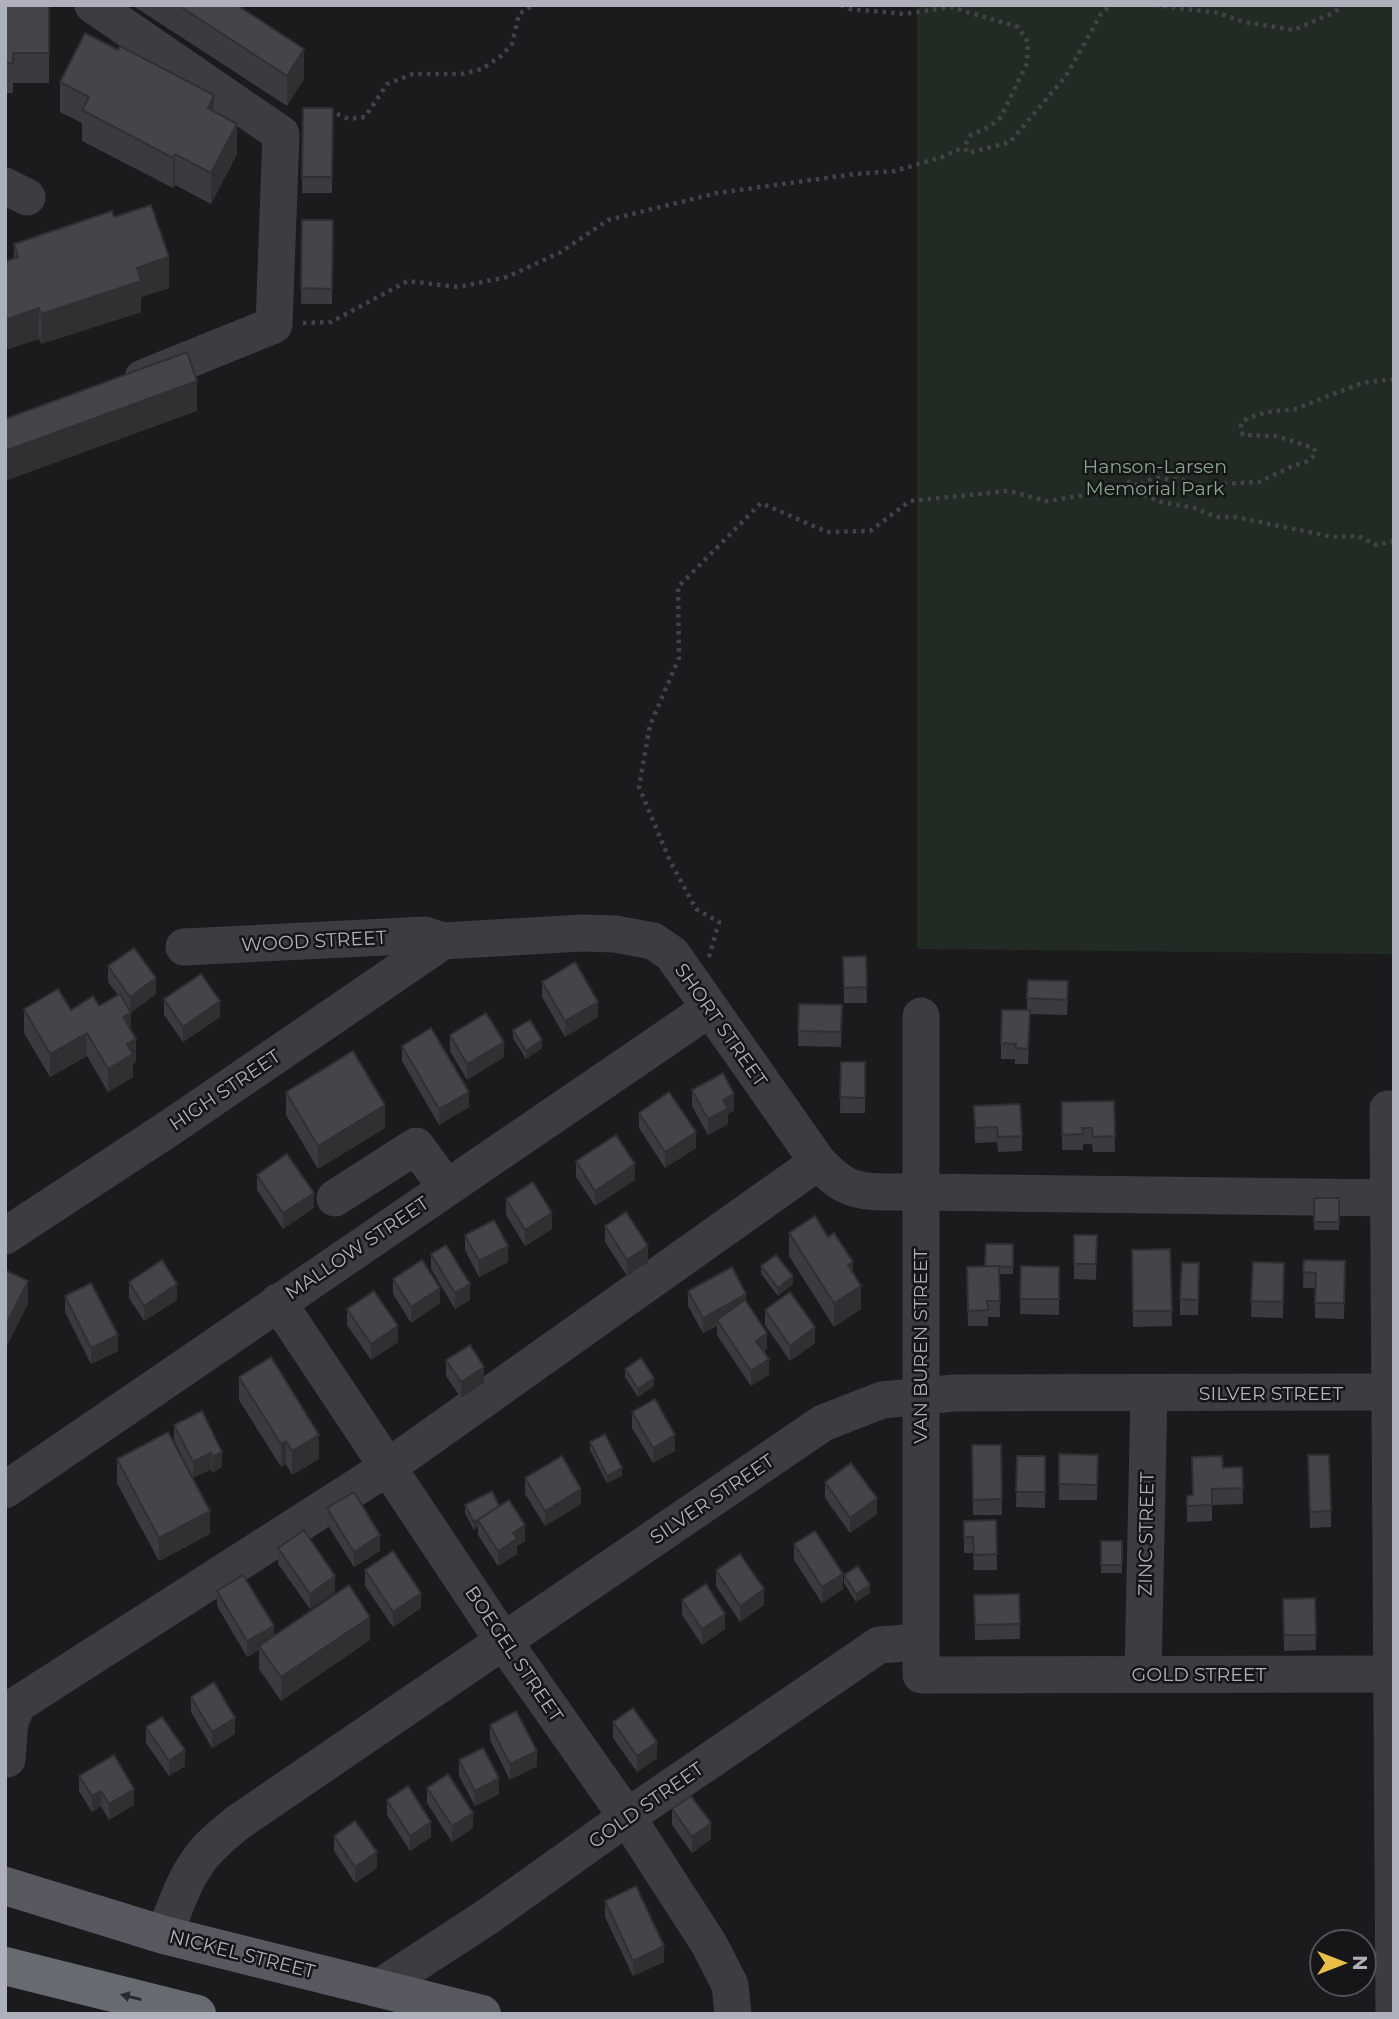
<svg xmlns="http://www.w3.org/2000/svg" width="1399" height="2019" viewBox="0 0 1399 2019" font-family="Montserrat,sans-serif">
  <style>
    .green { fill: #222a24 }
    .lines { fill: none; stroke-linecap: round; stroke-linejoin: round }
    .path { stroke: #424348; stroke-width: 4.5; stroke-dasharray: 3.5 5; stroke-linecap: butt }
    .minor { stroke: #3c3c41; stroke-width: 37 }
    .major { stroke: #585960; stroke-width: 38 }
    .highway { stroke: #686a72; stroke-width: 38 }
    .wall { fill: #3b3b3f }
    .shaded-wall { fill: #303033 }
    .building { fill: #454549; stroke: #303033; stroke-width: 2 }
    .oneway { fill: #2a2a2e }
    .labels { text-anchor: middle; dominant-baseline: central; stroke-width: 5; stroke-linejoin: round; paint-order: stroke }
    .park-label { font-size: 19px; fill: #86a58a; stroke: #161518 }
    .street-label { font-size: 19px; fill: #aeb1bb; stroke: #161518 }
  </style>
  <rect width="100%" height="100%" fill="#1b1a1d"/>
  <polygon class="green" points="917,5 1394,5 1394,954 917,949"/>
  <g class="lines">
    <g class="path">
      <polyline points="841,5 850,9 905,14 951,7 1018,27 1028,42 1027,63 1001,117 989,127 971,135 964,147 968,153 1010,142 1066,76 1101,14 1111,5"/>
      <polyline points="1155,5 1218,13 1244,22 1294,30 1335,12 1341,5"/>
      <polyline points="329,111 349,119 365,117 387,84 413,74 462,74 482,69 501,56 512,44 519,14 533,5"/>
      <polyline points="303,323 331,322 408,281 458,287 507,277 561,252 608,220 717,193 855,174 895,171 942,157 964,147"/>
      <polyline points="1394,379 1362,383 1295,409 1267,412 1248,418 1242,422 1240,429 1243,435 1276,436 1314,448 1316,454 1306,462 1295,465 1259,482 1206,485 1182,480 1155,478 1145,481 1139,487 1141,494 1161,502 1195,508 1216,517 1235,517 1333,537 1358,536 1376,545 1394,541"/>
      <polyline points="709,957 719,922 696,909 670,861 639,787 650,725 679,658 678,587 761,503 827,532 870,531 910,501 1008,491 1047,501 1111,491 1131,481 1139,487"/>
    </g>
    <g class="minor">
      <polyline points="93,5 281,134 274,325 143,378"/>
      <polyline points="5,186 27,197"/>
      <path d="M184,947L425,935L443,941L582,933L615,934L653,941L672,954L818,1162C827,1171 836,1181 848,1186C867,1195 898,1191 919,1192L1394,1198"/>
      <polyline points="921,1016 921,1675 1394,1674"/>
      <polyline points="1388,1109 1394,2014"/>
      <polyline points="335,1198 416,1146 446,1187"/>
      <polyline points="5,1236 171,1127 443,941"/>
      <polyline points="278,1302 504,1642 627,1817 709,1944 730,1985 733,2014"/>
      <polyline points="5,1490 709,1009"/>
      <polyline points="1143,1674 1149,1393"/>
      <polyline points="7,1759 10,1721 18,1704 388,1467 818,1162"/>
      <path d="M164,1935C174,1911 182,1884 197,1863C207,1847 223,1835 237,1823L823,1423L882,1400L955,1393L1394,1392"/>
      <polyline points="378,1988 487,1917 627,1817 879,1645 921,1642"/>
    </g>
    <polyline class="major" points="5,1886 164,1935 482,2014"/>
    <polyline class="highway" points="5,1966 197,2014"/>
  </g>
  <g class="wall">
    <polygon points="5,5 49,5 49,83 13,83 13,93 5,93"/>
    <polygon points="132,5 237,5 304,79 287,106"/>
    <polygon points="60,82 214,112 237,154 211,204 175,185 173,188 82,141 82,123 60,112"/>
    <polygon points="303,108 333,108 332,193 302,193"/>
    <polygon points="114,217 169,288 141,297 141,312 41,344 39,339 5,350 5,262 14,259 14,244"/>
    <polygon points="302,220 333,220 332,304 301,304"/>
    <polygon points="866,956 867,1003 844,1003 843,957"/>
    <polygon points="108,966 156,994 130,1013 131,1030 136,1062 133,1064 133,1077 108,1092 87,1056 50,1077 24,1033 24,1009 71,1010 99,1006 118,995 108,982"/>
    <polygon points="542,982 598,1017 565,1037 542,997"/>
    <polygon points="1068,997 1067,1015 1030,1014 1028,1064 1015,1064 1015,1059 1001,1059 1001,1043 1027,1010 1027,998"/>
    <polygon points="164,999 220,1017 183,1042 164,1015"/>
    <polygon points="799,1004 842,1005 841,1047 798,1046"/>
    <polygon points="513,1030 542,1048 526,1059 513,1038"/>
    <polygon points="450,1035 504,1057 467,1080 450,1051"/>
    <polygon points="402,1046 469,1107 439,1125 402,1061"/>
    <polygon points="841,1062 865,1062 865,1113 840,1113"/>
    <polygon points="692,1090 734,1110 728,1114 728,1124 708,1135 692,1106"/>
    <polygon points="286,1092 385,1128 318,1169 286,1115"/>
    <polygon points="1114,1101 1115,1152 1093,1152 1092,1144 1083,1144 1083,1150 1062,1150 1062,1102"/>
    <polygon points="974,1106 1022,1136 1022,1151 998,1152 997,1142 975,1143"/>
    <polygon points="639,1113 696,1148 665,1168 639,1128"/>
    <polygon points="576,1161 635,1180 595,1206 576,1177"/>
    <polygon points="257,1175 314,1208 283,1229 257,1190"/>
    <rect x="1314" y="1198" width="25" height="32"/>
    <polygon points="506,1199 552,1229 525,1246 506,1215"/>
    <polygon points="605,1226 648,1262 627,1276 605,1242"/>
    <polygon points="789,1233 828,1237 853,1273 861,1309 834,1327 789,1256"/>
    <polygon points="465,1235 508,1262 479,1277 465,1250"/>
    <polygon points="1074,1235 1097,1235 1096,1280 1074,1279"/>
    <polygon points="1013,1244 1013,1274 999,1274 1000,1317 988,1317 988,1326 968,1326 967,1267 985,1266"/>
    <polygon points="1170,1249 1172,1326 1133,1327 1132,1250"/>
    <polygon points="431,1254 470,1300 455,1309 431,1269"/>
    <polygon points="1304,1260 1345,1261 1344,1319 1315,1318 1315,1288 1303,1288"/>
    <polygon points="1253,1262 1284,1263 1283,1318 1251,1317"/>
    <polygon points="761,1266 793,1284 778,1296 761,1274"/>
    <polygon points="1021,1266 1059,1267 1059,1315 1020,1314"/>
    <polygon points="393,1279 440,1303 411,1323 393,1294"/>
    <polygon points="1199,1279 1198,1315 1180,1315 1180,1299"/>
    <polygon points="129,1282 177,1300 144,1321 129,1298"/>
    <polygon points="688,1291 746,1303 767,1349 763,1351 769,1375 751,1386 717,1335 717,1326 703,1333 688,1306"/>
    <polygon points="65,1296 118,1351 91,1364 65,1312"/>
    <polygon points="347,1309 398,1342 371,1360 347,1325"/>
    <polygon points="765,1310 815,1343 790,1361 765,1325"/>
    <polygon points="446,1360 484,1383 461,1398 446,1376"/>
    <polygon points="625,1369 654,1386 638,1397 625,1377"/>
    <polygon points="239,1377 319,1459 292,1475 286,1464 281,1467 239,1400"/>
    <polygon points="202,1411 222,1467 212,1473 211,1469 193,1478 174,1440 174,1425"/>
    <polygon points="632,1412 675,1451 653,1463 632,1428"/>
    <polygon points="590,1442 622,1476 607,1483 590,1450"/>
    <polygon points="972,1445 1001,1445 1002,1515 973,1515"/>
    <polygon points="1059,1454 1098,1455 1097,1500 1059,1500"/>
    <polygon points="1308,1455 1331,1511 1331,1527 1310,1528"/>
    <polygon points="1017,1456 1045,1456 1045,1508 1016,1507"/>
    <polygon points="117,1459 210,1534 159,1561 117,1483"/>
    <polygon points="1242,1467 1243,1504 1212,1505 1212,1521 1187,1522 1187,1496 1193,1495 1223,1468"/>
    <polygon points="525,1478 581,1504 545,1526 525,1494"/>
    <polygon points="825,1482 877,1514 850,1533 825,1498"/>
    <polygon points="465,1505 499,1506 525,1541 517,1546 517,1554 498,1566 478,1535 478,1527 474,1530 465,1513"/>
    <polygon points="327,1508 380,1551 354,1567 327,1524"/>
    <polygon points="996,1520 997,1570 974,1570 973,1553 964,1553 964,1521"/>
    <rect x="1101" y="1541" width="21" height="32"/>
    <polygon points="794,1544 843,1589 822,1603 794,1560"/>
    <polygon points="278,1548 335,1592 310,1609 278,1564"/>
    <polygon points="365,1570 421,1608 393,1627 365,1586"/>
    <polygon points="716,1570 764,1605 740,1622 716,1586"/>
    <polygon points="844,1575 870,1593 856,1602 844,1583"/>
    <polygon points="217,1591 274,1636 370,1640 281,1701 259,1669 259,1650 247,1657 217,1606"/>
    <polygon points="1019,1594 1020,1639 975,1640 974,1595"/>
    <polygon points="1315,1598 1316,1650 1284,1651 1283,1599"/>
    <polygon points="682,1600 725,1629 702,1645 682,1615"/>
    <polygon points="191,1697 235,1734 212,1748 191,1712"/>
    <polygon points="613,1722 657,1758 637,1772 613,1738"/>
    <polygon points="490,1725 537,1766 510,1780 490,1740"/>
    <polygon points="146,1727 185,1766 169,1776 146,1743"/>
    <polygon points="459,1760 499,1794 475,1806 459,1776"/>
    <polygon points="79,1776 134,1805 109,1820 101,1806 92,1812 79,1791"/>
    <polygon points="427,1788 473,1828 452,1842 427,1803"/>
    <polygon points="387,1800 431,1837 410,1851 387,1815"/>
    <polygon points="672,1809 711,1839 692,1853 672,1825"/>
    <polygon points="334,1836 377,1868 355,1883 334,1851"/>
    <polygon points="605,1901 664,1962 633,1976 605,1917"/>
  </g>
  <g class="shaded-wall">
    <polygon points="304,49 304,79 287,106 287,76"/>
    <polygon points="214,95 214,126 208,108"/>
    <polygon points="237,124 237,154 211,204 211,173"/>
    <polygon points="175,154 175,185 173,188 173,158"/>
    <polygon points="169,257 169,288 141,297 141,312 41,344 41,314 137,268"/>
    <polygon points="39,308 39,339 5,350 5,320"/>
    <polygon points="197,381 197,411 5,481 5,451"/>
    <polygon points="156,978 156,994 130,1013 130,997"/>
    <polygon points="220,1001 220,1017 183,1042 183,1027"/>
    <polygon points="598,1002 598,1017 565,1037 565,1021"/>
    <polygon points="131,1013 131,1036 123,1017"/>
    <polygon points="87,1033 87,1056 50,1077 50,1054"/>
    <polygon points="136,1039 136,1062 133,1064 133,1077 108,1092 108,1069 127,1044"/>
    <polygon points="542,1040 542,1048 526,1059 526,1051"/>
    <polygon points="504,1042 504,1057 467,1080 467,1064"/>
    <polygon points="469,1092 469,1107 439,1125 439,1109"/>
    <polygon points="734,1094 734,1110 728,1114 728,1124 708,1135 708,1119 723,1100"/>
    <polygon points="385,1105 385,1128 318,1169 318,1146"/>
    <polygon points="696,1132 696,1148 665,1168 665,1152"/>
    <polygon points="635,1164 635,1180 595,1206 595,1191"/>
    <polygon points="314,1193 314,1208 283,1229 283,1213"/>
    <polygon points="552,1213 552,1229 525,1246 525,1230"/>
    <polygon points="508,1246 508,1262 479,1277 479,1261"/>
    <polygon points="648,1246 648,1262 627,1276 627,1260"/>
    <polygon points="853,1262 853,1285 848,1265"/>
    <polygon points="793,1276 793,1284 778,1296 778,1288"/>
    <polygon points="28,1281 28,1304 5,1350 5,1327"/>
    <polygon points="177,1284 177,1300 144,1321 144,1306"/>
    <polygon points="470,1284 470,1300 455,1309 455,1293"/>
    <polygon points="861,1286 861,1309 834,1327 834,1303"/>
    <polygon points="440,1288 440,1303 411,1323 411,1307"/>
    <polygon points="746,1294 746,1309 717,1320 717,1326 703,1333 703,1318"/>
    <polygon points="398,1326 398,1342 371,1360 371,1344"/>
    <polygon points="815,1327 815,1343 790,1361 790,1346"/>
    <polygon points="767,1333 767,1349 756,1356 756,1341"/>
    <polygon points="118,1335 118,1351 91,1364 91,1348"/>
    <polygon points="769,1359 769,1375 751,1386 751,1371"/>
    <polygon points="484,1367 484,1383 461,1398 461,1382"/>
    <polygon points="654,1378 654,1386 638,1397 638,1389"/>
    <polygon points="319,1435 319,1459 292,1475 292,1451"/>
    <polygon points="675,1435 675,1451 653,1463 653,1448"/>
    <polygon points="286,1441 286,1464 281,1467 281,1444"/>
    <polygon points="222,1452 222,1467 212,1473 212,1457"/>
    <polygon points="211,1453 211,1469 193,1478 193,1462"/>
    <polygon points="622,1468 622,1476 607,1483 607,1476"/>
    <polygon points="581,1489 581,1504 545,1526 545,1511"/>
    <polygon points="877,1498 877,1514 850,1533 850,1518"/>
    <polygon points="210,1511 210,1534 159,1561 159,1538"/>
    <polygon points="478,1520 478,1527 474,1530 474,1522"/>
    <polygon points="525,1525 525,1541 517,1546 517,1554 498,1566 498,1551 513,1533"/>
    <polygon points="380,1535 380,1551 354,1567 354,1552"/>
    <polygon points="843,1574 843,1589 822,1603 822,1587"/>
    <polygon points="335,1576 335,1592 310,1609 310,1594"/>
    <polygon points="870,1585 870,1593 856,1602 856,1594"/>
    <polygon points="764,1589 764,1605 740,1622 740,1606"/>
    <polygon points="421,1593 421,1608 393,1627 393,1612"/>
    <polygon points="725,1614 725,1629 702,1645 702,1629"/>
    <polygon points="370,1617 370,1640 281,1701 281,1677"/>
    <polygon points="274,1626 274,1641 259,1646 259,1650 247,1657 247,1641"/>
    <polygon points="235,1718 235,1734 212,1748 212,1732"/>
    <polygon points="657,1742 657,1758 637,1772 637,1756"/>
    <polygon points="185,1750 185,1766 169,1776 169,1761"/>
    <polygon points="537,1751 537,1766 510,1780 510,1764"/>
    <polygon points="499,1778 499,1794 475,1806 475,1791"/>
    <polygon points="134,1789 134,1805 109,1820 109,1804"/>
    <polygon points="101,1791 101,1806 92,1812 92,1796"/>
    <polygon points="473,1813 473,1828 452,1842 452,1826"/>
    <polygon points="431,1822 431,1837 410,1851 410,1836"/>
    <polygon points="711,1823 711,1839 692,1853 692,1837"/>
    <polygon points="377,1852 377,1868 355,1883 355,1867"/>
    <polygon points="664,1946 664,1962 633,1976 633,1961"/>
  </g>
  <g class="building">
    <polygon points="5,5 49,5 49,53 13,53 13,63 5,63"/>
    <polygon points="178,5 237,5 304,49 287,76"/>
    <polygon points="85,33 118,50 120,46 214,95 208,108 237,124 211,173 175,154 173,158 82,110 89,97 60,82"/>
    <polygon points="303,108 333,108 332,177 302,177"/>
    <polygon points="151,205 169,257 137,268 141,281 41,314 39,308 5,320 5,262 18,257 14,244 112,211 114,217"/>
    <polygon points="302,220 333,220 332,289 301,288"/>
    <polygon points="187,352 197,381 5,451 5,419"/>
    <polygon points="134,948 156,978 130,997 108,966"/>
    <polygon points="866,956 867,987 844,988 843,957"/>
    <polygon points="575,962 598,1002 565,1021 542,982"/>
    <polygon points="201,974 220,1001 183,1027 164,999"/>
    <polygon points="1028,980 1068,981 1067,1000 1027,998"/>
    <polygon points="58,989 71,1010 93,996 99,1006 120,994 131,1013 123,1017 136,1039 127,1044 133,1054 108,1069 87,1033 50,1054 24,1009"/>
    <polygon points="799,1004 842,1005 841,1032 798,1031"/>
    <polygon points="1002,1010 1030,1010 1028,1049 1015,1048 1016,1044 1001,1043"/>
    <polygon points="486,1013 504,1042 467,1064 450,1035"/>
    <polygon points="530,1020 542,1040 526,1051 513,1030"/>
    <polygon points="431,1028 469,1092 439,1109 402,1046"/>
    <polygon points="353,1051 385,1105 318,1146 286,1092"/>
    <polygon points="841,1062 865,1062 865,1098 840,1097"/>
    <polygon points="723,1073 734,1094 723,1100 728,1109 708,1119 692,1090"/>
    <polygon points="669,1092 696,1132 665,1152 639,1113"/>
    <polygon points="1114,1101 1115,1136 1093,1137 1092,1128 1082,1128 1083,1134 1062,1135 1062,1102"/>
    <polygon points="1020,1104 1022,1136 998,1137 997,1127 975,1128 974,1106"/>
    <polygon points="616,1135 635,1164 595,1191 576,1161"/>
    <polygon points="287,1154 314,1193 283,1213 257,1175"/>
    <polygon points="533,1182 552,1213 525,1230 506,1199"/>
    <rect x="1314" y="1198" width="25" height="24"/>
    <polygon points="626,1212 648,1246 627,1260 605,1226"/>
    <polygon points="815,1216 828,1237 834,1233 853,1262 848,1265 861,1286 834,1303 789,1233"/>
    <polygon points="494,1220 508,1246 479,1261 465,1235"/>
    <polygon points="1074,1235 1097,1235 1096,1264 1074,1264"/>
    <polygon points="986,1244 1013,1244 1013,1267 985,1266"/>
    <polygon points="446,1245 470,1284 455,1293 431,1254"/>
    <polygon points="1170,1249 1172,1311 1133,1311 1132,1250"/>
    <polygon points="776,1255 793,1276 778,1288 761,1266"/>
    <polygon points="162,1260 177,1284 144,1306 129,1282"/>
    <polygon points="422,1260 440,1288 411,1307 393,1279"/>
    <polygon points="1304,1260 1345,1261 1344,1303 1315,1303 1316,1273 1303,1272"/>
    <polygon points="1253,1262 1284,1263 1283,1302 1251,1301"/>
    <polygon points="1182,1263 1199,1263 1198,1300 1180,1299"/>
    <polygon points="999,1266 1000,1301 987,1301 988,1310 968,1311 967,1267"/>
    <polygon points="1021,1266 1059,1267 1059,1299 1020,1299"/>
    <polygon points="732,1267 746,1294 703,1318 688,1291"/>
    <polygon points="5,1270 28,1281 5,1327"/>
    <polygon points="91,1283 118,1335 91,1348 65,1296"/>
    <polygon points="374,1291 398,1326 371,1344 347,1309"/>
    <polygon points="790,1292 815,1327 790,1346 765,1310"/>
    <polygon points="745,1300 767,1333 756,1341 769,1359 751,1371 717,1320"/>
    <polygon points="470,1345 484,1367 461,1382 446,1360"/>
    <polygon points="271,1357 319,1435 292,1451 286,1441 281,1444 239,1377"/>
    <polygon points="641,1358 654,1378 638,1389 625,1369"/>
    <polygon points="655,1399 675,1435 653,1448 632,1412"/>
    <polygon points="202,1411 222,1452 212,1457 211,1453 193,1462 174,1425"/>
    <polygon points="168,1432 210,1511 159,1538 117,1459"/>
    <polygon points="605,1434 622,1468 607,1476 590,1442"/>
    <polygon points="972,1445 1001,1445 1002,1499 973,1500"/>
    <polygon points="1059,1454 1098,1455 1097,1485 1059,1484"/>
    <polygon points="1308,1455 1329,1455 1331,1511 1310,1512"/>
    <polygon points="562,1456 581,1489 545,1511 525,1478"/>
    <polygon points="1017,1456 1045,1456 1045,1492 1016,1492"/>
    <polygon points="1222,1456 1223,1468 1242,1467 1243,1488 1212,1489 1212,1505 1187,1506 1187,1496 1193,1495 1192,1457"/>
    <polygon points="851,1463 877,1498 850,1518 825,1482"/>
    <polygon points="492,1491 499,1506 474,1522 465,1505"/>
    <polygon points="354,1492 380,1535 354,1552 327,1508"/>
    <polygon points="509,1500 525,1525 513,1533 517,1539 498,1551 478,1520"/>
    <polygon points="996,1520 997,1554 974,1555 973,1537 964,1537 964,1521"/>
    <polygon points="304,1530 335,1576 310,1594 278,1548"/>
    <polygon points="815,1531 843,1574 822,1587 794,1544"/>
    <rect x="1101" y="1541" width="21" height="24"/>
    <polygon points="393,1551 421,1593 393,1612 365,1570"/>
    <polygon points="740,1554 764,1589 740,1606 716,1570"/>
    <polygon points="858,1566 870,1585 856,1594 844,1575"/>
    <polygon points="243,1575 274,1626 247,1641 217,1591"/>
    <polygon points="706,1584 725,1614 702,1629 682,1600"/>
    <polygon points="349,1585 370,1617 281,1677 259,1646"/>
    <polygon points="1019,1594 1020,1624 975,1625 974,1595"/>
    <polygon points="1315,1598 1316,1635 1284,1635 1283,1599"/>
    <polygon points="214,1682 235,1718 212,1732 191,1697"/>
    <polygon points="633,1708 657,1742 637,1756 613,1722"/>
    <polygon points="516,1711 537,1751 510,1764 490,1725"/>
    <polygon points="162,1717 185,1750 169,1761 146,1727"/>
    <polygon points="483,1748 499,1778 475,1791 459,1760"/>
    <polygon points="114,1755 134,1789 109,1804 101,1791 92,1796 79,1776"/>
    <polygon points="448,1774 473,1813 452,1826 427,1788"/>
    <polygon points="408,1786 431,1822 410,1836 387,1800"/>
    <polygon points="691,1796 711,1823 692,1837 672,1809"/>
    <polygon points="355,1821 377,1852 355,1867 334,1836"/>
    <polygon points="636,1886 664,1946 633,1961 605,1901"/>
  </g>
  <defs><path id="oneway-solid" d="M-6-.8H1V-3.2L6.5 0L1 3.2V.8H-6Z" transform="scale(1.75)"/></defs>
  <use class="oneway" href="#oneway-solid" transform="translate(131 1997) rotate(-166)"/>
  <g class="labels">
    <g class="park-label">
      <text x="1155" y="466">Hanson-Larsen<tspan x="1155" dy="22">Memorial Park</tspan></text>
    </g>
    <g class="street-label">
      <text transform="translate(314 941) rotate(-3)">WOOD STREET</text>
      <text transform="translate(721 1025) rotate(55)">SHORT STREET</text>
      <text transform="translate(225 1090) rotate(-34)">HIGH STREET</text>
      <text transform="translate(357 1248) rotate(-34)">MALLOW STREET</text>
      <text transform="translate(920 1346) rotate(-90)">VAN BUREN STREET</text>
      <text x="1271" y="1393">SILVER STREET</text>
      <text transform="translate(712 1499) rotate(-34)">SILVER STREET</text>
      <text transform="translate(1146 1534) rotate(-89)">ZINC STREET</text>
      <text transform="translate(514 1654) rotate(56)">BOEGEL STREET</text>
      <text x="1199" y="1674">GOLD STREET</text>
      <text transform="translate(646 1805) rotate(-35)">GOLD STREET</text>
      <text transform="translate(242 1954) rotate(14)">NICKEL STREET</text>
    </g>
  </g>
  <rect width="1399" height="2019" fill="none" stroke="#aeb1bb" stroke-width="14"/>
  <g transform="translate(1343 1963) rotate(90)"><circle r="33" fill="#161518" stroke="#535359" stroke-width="2"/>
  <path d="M0-5L12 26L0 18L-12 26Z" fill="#eabf45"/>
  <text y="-10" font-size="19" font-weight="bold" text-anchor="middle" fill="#aeb1bb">N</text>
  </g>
</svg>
